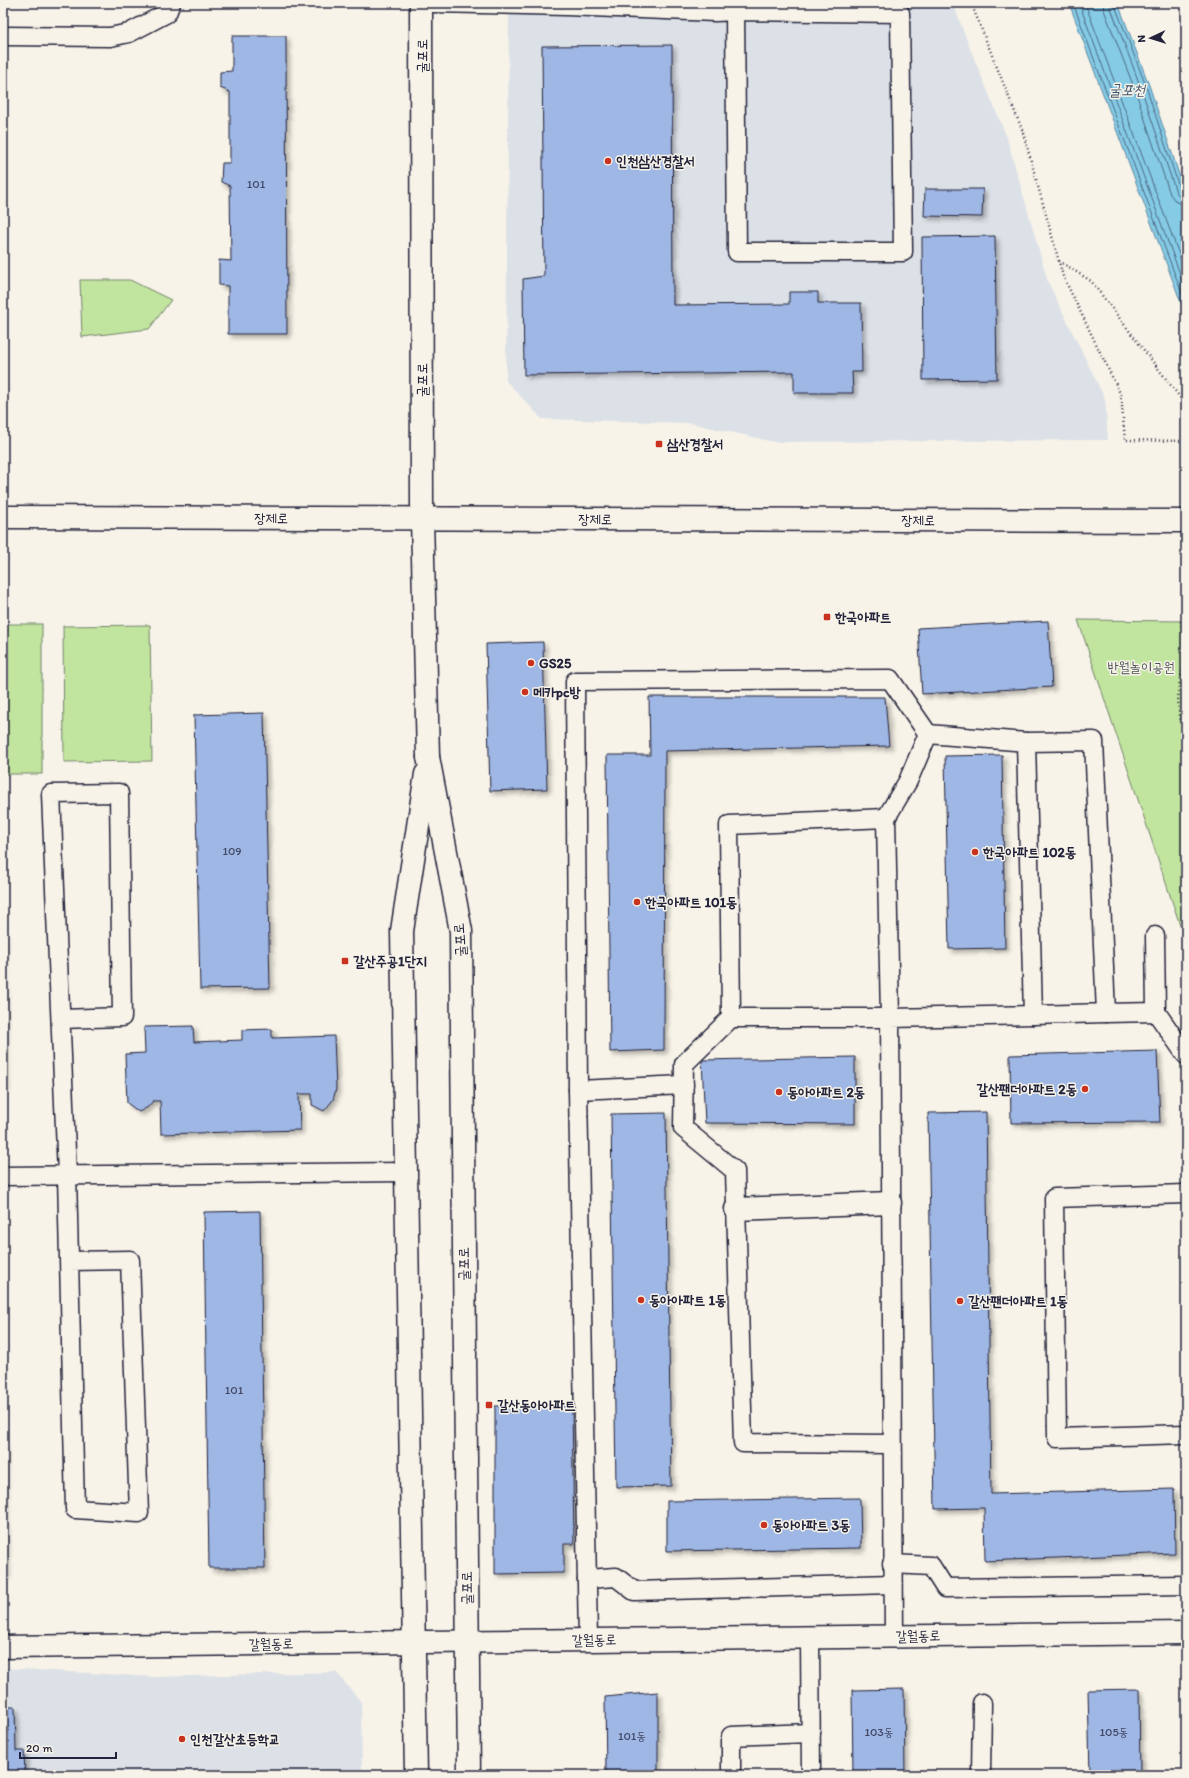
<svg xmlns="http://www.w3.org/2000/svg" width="1189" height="1778" viewBox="0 0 1189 1778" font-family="Itim,'Poor Story',sans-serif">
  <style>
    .built { fill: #dce1e7 }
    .green { fill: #c1e49e; stroke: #72836c }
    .water { fill: #85cbe6; stroke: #5d87a2 }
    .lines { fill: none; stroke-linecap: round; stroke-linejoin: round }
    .shore { stroke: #4a667f; stroke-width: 1 }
    .building { fill: #9eb7e4; stroke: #22223b; filter: url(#shadow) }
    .service-casing { stroke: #22223b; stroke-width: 21 }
    .minor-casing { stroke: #22223b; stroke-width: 25 }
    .tertiary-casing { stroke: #22223b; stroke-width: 25 }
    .secondary-casing { stroke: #22223b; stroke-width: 25 }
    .path { stroke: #22223b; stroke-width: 2.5; stroke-dasharray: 1 3; stroke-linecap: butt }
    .service { stroke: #f7f3e8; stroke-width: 18 }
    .minor { stroke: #f7f3e8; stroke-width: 22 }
    .tertiary { stroke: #f7f3e8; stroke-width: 22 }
    .secondary { stroke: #f7f3e8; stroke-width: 22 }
    .poi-dot { fill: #c8321e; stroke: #f7f3e8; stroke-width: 1.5 }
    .labels { text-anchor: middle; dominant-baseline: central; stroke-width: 3; stroke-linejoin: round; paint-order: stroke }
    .number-label { font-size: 12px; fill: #414765 }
    .street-label { font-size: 14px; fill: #22223b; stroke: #f7f3e8 }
    .poi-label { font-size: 14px; font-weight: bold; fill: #22223b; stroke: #f7f3e8; text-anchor: start }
    .park-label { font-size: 14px; fill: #4a5254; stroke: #f7f3e8 }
    .water-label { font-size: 15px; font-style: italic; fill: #40556e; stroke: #f7f3e8 }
  </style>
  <defs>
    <filter id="shadow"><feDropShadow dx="3.5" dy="3.5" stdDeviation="2" flood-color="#0004"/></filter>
  </defs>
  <rect width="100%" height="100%" fill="#f7f3e8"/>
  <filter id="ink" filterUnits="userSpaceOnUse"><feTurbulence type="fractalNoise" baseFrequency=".025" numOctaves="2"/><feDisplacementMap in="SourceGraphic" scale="8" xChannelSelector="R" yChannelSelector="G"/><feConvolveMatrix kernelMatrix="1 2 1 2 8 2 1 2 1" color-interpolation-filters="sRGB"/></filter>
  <g filter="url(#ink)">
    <g class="built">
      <polygon points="509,3 953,3 969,46 1007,138 1048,282 1105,399 1108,440 774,442 690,423 542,419 506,381"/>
      <polygon points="3,1668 155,1677 336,1672 361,1702 362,1775 3,1775"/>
    </g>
    <g class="green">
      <polygon points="80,280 130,280 171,300 149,329 82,337"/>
      <polygon points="1078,620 1186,621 1186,943"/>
      <rect x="3" y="624" width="39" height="150"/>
      <polygon points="150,625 152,761 64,762 63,626"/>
    </g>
    <polygon class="water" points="1069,3 1118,3 1149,85 1186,195 1186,316"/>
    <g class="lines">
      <g class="shore">
        <polyline points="1073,3 1186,304"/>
        <polyline points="1079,3 1186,290"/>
        <polyline points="1085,3 1186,273"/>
        <polyline points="1103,3 1104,10 1135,90 1170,194 1176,202 1186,205"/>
        <polyline points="1109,3 1141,88 1176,192 1180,197 1186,199"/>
        <polyline points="1114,3 1146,86 1180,190 1186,194"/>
      </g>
    </g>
    <g class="building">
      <polygon points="232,36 286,36 287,334 228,334 228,286 219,285 219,260 231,261 230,186 221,182 222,163 230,163 230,92 220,88 220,72 232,71"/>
      <polygon points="672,45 673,305 789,304 789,292 818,292 818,303 861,303 862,372 852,372 853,393 794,393 794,372 524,375 523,279 544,276 542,46"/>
      <polygon points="925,189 983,189 982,217 924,216"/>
      <polygon points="995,236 997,379 923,380 922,237"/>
      <polygon points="1048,621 1052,687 922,694 918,628"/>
      <polygon points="543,642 547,789 490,791 486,644"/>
      <polygon points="649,697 885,697 889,746 665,751 664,1050 610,1052 607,755 650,755"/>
      <polygon points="264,713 270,988 200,989 194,715"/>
      <polygon points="1002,755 1005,948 949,949 945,756"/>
      <polygon points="3,933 5,1089 3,1089"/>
      <polygon points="193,1026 194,1042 242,1040 242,1030 272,1029 272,1038 334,1036 336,1089 333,1100 324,1111 312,1105 312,1094 299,1094 300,1130 161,1134 160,1101 153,1101 148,1107 139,1112 127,1103 125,1054 145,1053 144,1027"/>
      <polygon points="1157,1051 1160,1122 1011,1123 1010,1055"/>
      <polygon points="855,1057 855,1124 705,1123 702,1060"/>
      <polygon points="986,1112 991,1494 1174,1489 1175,1553 985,1561 984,1508 935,1509 928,1113"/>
      <polygon points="666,1113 671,1486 616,1487 611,1114"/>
      <polygon points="260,1211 265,1568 209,1568 204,1212"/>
      <polygon points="495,1406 572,1406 574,1544 564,1544 564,1573 495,1574"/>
      <polygon points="3,1445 6,1575 3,1575"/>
      <polygon points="860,1498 861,1548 667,1551 667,1501"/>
      <polygon points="904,1689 905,1775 853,1775 852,1690"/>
      <polygon points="1139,1689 1140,1775 1090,1775 1088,1690"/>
      <polygon points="658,1692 658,1775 606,1775 605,1697"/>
      <polygon points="3,1707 15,1707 16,1751 24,1751 25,1775 3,1775"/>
    </g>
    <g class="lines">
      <defs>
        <g id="service">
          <polyline points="432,3 566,6 715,12 735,11 900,13 903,252 737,252 735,11"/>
          <polyline points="3,36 110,37 129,33 167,13 171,3"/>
          <polyline points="1026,742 1094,741 1106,1013 1033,1015"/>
          <polyline points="1156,1012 1186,1055"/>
          <polyline points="1106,1013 1156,1012 1155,936"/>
          <polyline points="731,1018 684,1064 683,1128 735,1171 743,1443 891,1444"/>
          <polyline points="61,1019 122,1017 119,793 51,794 67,1175 75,1509 139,1513 130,1260 70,1261"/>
          <polyline points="578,1090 684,1085"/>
          <polyline points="3,1176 406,1172"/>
          <polyline points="1186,1194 1054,1198 1057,1438 1186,1434"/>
          <polyline points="892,1564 931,1566 945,1588 1186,1585"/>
          <polyline points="587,1579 616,1577 634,1591 893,1584"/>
          <polyline points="894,1636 890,1018 886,818 729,825 731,1018 890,1018 1033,1015 1026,742 928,734"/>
          <polyline points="810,1637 811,1775"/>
          <polyline points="588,1640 578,1090 575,681 890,679 928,734 908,781 886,818"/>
          <polyline points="731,1775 731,1736 811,1733"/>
          <polyline points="981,1775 982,1703"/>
        </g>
        <g id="minor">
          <polyline points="736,1209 890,1203"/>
          <polyline points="3,1647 1186,1633"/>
        </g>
        <polyline id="tertiary" points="421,3 422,519 428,757"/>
        <g id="secondary">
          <polyline points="3,517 1186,521"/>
          <polyline points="428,757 461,931 469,1775"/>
          <polyline points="416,1775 402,931 426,774"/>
        </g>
      </defs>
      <use href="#service" class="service-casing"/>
      <use href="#minor" class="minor-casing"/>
      <use href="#tertiary" class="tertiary-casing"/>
      <use href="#secondary" class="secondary-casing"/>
      <g class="path">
        <polyline points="971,3 1023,132 1063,276 1121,395 1125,440 1186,441"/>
        <polyline points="1059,261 1091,281 1186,405"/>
        <polyline points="1181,621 1186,652"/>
        <path d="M1186,664C1172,694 1180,714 1186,745"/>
      </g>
      <use href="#service" class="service"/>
      <use href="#minor" class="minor"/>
      <use href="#tertiary" class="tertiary"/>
      <use href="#secondary" class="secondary"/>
    </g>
  </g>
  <g class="poi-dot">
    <circle cx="608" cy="161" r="4"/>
    <rect x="655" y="440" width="8" height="8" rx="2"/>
    <rect x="823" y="613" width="8" height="8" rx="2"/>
    <circle cx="531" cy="663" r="4"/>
    <circle cx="525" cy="692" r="4"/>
    <circle cx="975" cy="852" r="4"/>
    <circle cx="637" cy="902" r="4"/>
    <rect x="341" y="957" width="8" height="8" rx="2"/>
    <circle cx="1085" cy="1089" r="4"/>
    <circle cx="779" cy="1092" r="4"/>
    <circle cx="641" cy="1300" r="4"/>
    <circle cx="960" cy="1301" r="4"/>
    <rect x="485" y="1401" width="8" height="8" rx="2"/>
    <circle cx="764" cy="1525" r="4"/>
    <circle cx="182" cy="1739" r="4"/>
  </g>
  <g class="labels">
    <g class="number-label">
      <text x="256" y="184">101</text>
      <text x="232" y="851">109</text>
      <text x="234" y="1390">101</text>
      <text x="879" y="1732">103동</text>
      <text x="1114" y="1732">105동</text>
      <text x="632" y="1736">101동</text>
    </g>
    <g class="street-label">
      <text transform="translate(422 56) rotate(-90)">굴포로</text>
      <text transform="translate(422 380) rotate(-90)">굴포로</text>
      <text x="271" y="518">장제로</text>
      <text x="595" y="519">장제로</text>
      <text x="918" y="520">장제로</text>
      <text transform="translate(460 940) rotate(-94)">굴포로</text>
      <text transform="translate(464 1264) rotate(-91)">굴포로</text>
      <text transform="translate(467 1588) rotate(-91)">굴포로</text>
      <text transform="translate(918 1636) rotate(-1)">갈월동로</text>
      <text transform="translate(594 1640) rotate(-1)">갈월동로</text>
      <text transform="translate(271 1644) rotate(-1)">갈월동로</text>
    </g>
    <g class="poi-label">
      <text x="616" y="161">인천삼산경찰서</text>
      <text x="667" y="444">삼산경찰서</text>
      <text x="835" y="617">한국아파트</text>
      <text x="539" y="663">GS25</text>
      <text x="533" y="692">메카pc방</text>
      <text x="983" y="852">한국아파트 102동</text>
      <text x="645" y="902">한국아파트 101동</text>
      <text x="353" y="961">갈산주공1단지</text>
      <text x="1077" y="1089" text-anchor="end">갈산팬더아파트 2동</text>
      <text x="787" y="1092">동아아파트 2동</text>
      <text x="649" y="1300">동아아파트 1동</text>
      <text x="968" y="1301">갈산팬더아파트 1동</text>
      <text x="497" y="1405">갈산동아아파트</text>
      <text x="772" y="1525">동아아파트 3동</text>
      <text x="190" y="1739">인천갈산초등학교</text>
    </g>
    <g class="park-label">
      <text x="1141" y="667">반월놀이공원</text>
    </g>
    <g class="water-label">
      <text x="1127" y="90">굴포천</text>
    </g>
  </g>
  <rect width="1189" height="1778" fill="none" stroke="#f7f3e8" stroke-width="16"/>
  <rect x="8" y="8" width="1173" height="1762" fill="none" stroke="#22223b" stroke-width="1.5" filter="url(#ink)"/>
  <g transform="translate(1151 38) rotate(266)" stroke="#f7f3e8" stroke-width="3" paint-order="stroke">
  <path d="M0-3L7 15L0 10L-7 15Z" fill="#22223b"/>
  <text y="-6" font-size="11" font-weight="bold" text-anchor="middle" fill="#22223b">N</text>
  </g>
  <path d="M20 1752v6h96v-6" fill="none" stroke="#22223b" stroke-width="2"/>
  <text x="26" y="1752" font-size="12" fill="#22223b" stroke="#f7f3e8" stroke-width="3" paint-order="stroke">20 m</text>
</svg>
